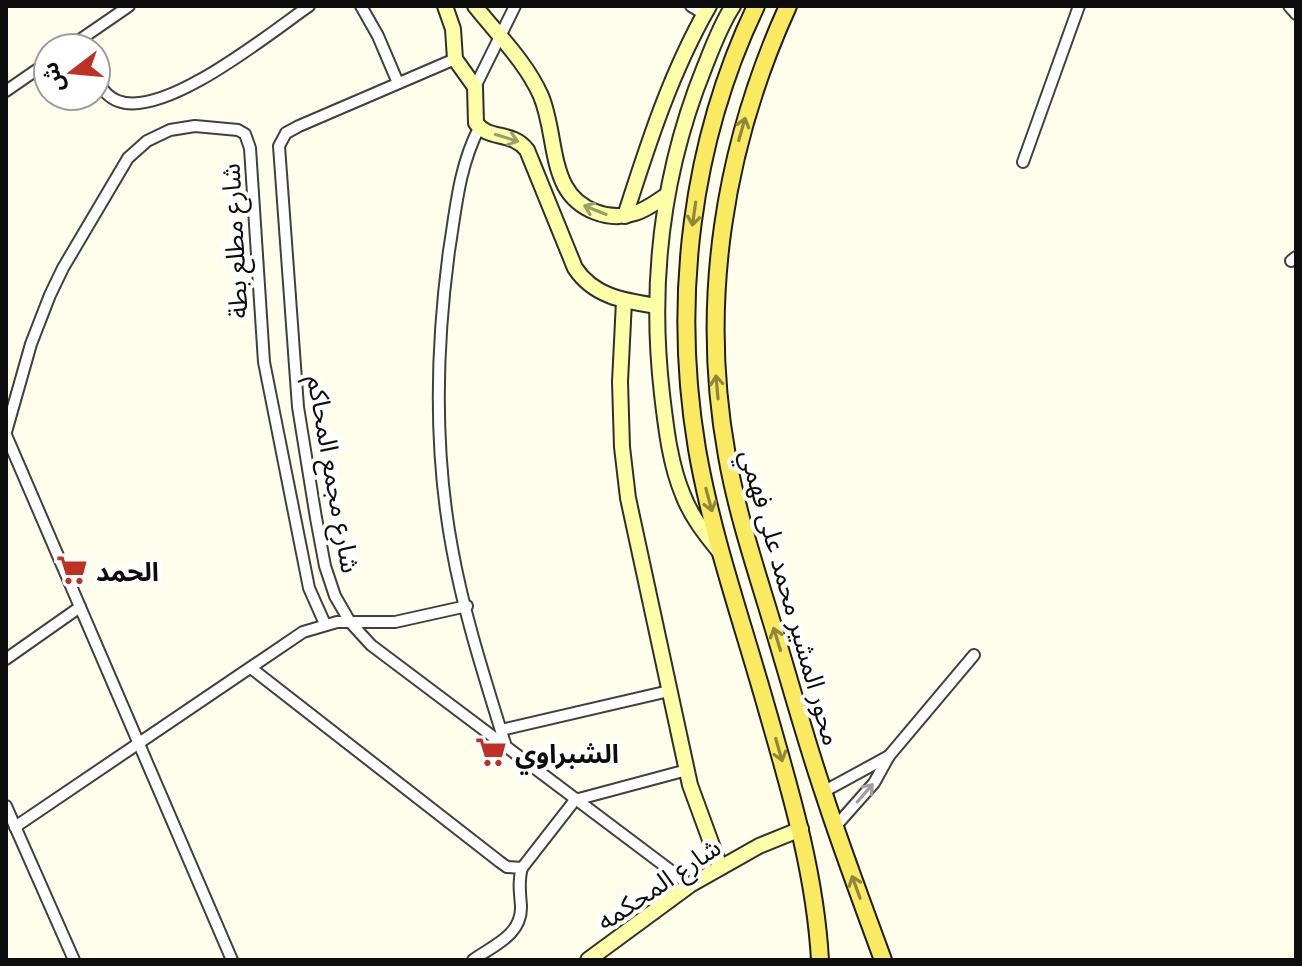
<svg xmlns="http://www.w3.org/2000/svg" width="1302" height="966" viewBox="0 0 1302 966" font-family="'Playfair Display','Noto Sans Arabic',serif">
  <style>
    .lines { fill: none; stroke-linecap: round; stroke-linejoin: round }
    .street-casing { stroke: #404040; stroke-width: 14 }
    .secondary-casing { stroke: #2f2f2f; stroke-width: 18 }
    .primary-casing { stroke: #1e1e1e; stroke-width: 20 }
    .street { stroke: #fff; stroke-width: 10 }
    .secondary { stroke: #fcffa8; stroke-width: 14 }
    .primary { stroke: #f9ea62; stroke-width: 16 }
    .oneway { stroke: #8f873c }
    .oneway2 { stroke: #9c9e6a }
    .oneway3 { stroke: #9e9e9e }
    .labels { text-anchor: middle; dominant-baseline: central; stroke-width: 8; stroke-linejoin: round; paint-order: stroke }
    .street-label { font-size: 26px; fill: #0d0d0d; stroke: #fff }
    .poi-label { font-size: 26px; font-weight: bold; fill: #0d0d0d; stroke: #fff; text-anchor: start }
  </style>
  <rect width="100%" height="100%" fill="#fffeed"/>
  <g class="lines">
    <defs>
      <g id="street">
        <polyline points="361,6 378,36 398,83"/>
        <polyline points="691,6 704,14"/>
        <polyline points="1289,6 1296,14"/>
        <polyline points="68,48 129,6"/>
        <polyline points="455,59 299,126 286,133 279,146 298,407 316,518 325,566 335,596 350,622 371,645 690,885"/>
        <path d="M96,80C102,88 107,97 118,101C165,119 270,33 309,6"/>
        <polyline points="475,87 515,6"/>
        <polyline points="6,91 48,62"/>
        <path d="M479,128C459,167 456,208 449,251C436,348 434,451 452,548C464,615 486,682 506,747"/>
        <polyline points="1023,162 1079,6"/>
        <polyline points="1291,261 1296,257"/>
        <polyline points="6,432 31,344 50,295 63,268 128,158 147,141 170,130 195,126 238,130 245,134 250,148 264,362 309,588 325,624"/>
        <polyline points="6,435 232,960"/>
        <polyline points="6,659 80,607"/>
        <polyline points="251,668 500,862 507,867 522,868"/>
        <polyline points="501,730 669,691"/>
        <polyline points="823,792 889,756"/>
        <polyline points="6,806 74,960"/>
        <polyline points="15,827 303,632 337,622 395,622 467,606"/>
        <polyline points="835,827 874,783 889,756 974,655"/>
        <path d="M473,960C494,945 522,935 521,906C520,893 518,880 522,868L575,800L687,770"/>
      </g>
      <g id="secondary">
        <path d="M445,6L453,29L455,59L475,87L476,123C489,141 511,130 527,150L575,268C594,297 625,301 657,306"/>
        <path d="M475,6C498,35 526,62 541,96C553,125 551,159 565,186C578,210 609,222 635,213C646,210 656,202 667,195"/>
        <path d="M625,216C648,144 671,72 709,6"/>
        <polyline points="624,301 620,382 622,447 628,498 690,785 720,867"/>
        <path d="M719,551C705,534 691,516 683,495C670,464 666,428 662,394C649,281 662,172 705,66C713,46 721,24 733,6"/>
        <polyline points="588,960 690,885 759,846 801,829"/>
      </g>
      <g id="primary">
        <path d="M756,6C691,142 672,300 697,449C712,536 742,621 766,706C790,790 815,872 820,960"/>
        <path d="M788,6C724,147 699,302 727,456C738,519 760,581 778,643C793,693 807,744 824,794C842,850 863,905 883,960"/>
      </g>
    </defs>
    <use href="#street" class="street-casing"/>
    <use href="#secondary" class="secondary-casing"/>
    <use href="#primary" class="primary-casing"/>
    <use href="#street" class="street"/>
    <use href="#secondary" class="secondary"/>
    <use href="#primary" class="primary"/>
  </g>
  <defs><path id="oneway-shaft" d="M-6 0H5M1.5-3L5.5 0L1.5 3" fill="none" stroke-width="1.6" stroke-linecap="round" stroke-linejoin="round" transform="scale(2)"/></defs>
  <g class="oneway">
    <use href="#oneway-shaft" transform="translate(742 129) rotate(-74)"/>
    <use href="#oneway-shaft" transform="translate(694 214) rotate(98)"/>
    <use href="#oneway-shaft" transform="translate(717 387) rotate(-95)"/>
    <use href="#oneway-shaft" transform="translate(709 500) rotate(75)"/>
    <use href="#oneway-shaft" transform="translate(777 639) rotate(-107)"/>
    <use href="#oneway-shaft" transform="translate(779 750) rotate(74)"/>
    <use href="#oneway-shaft" transform="translate(856 887) rotate(-110)"/>
  </g>
  <g class="oneway2">
    <use href="#oneway-shaft" transform="translate(507 138) rotate(17)"/>
    <use href="#oneway-shaft" transform="translate(595 210) rotate(-158)"/>
  </g>
  <use class="oneway3" href="#oneway-shaft" transform="translate(865 793) rotate(-49)"/>
  <defs>
    <symbol id="supermarket-bare" viewBox="-9 -9 18 18"><path d="M-6-5.5h2.5l.6 2H6L4.5 2H-2.5L-4.4-4H-6ZM-1.5 3.2a1.3 1.3 0 1 0 .1 0ZM3 3.2a1.3 1.3 0 1 0 .1 0Z" fill="#bd3224" stroke="#fff" stroke-width="2.5" paint-order="stroke"/></symbol>
  </defs>
  <g fill-rule="evenodd">
    <use href="#supermarket-bare" x="50" y="548" width="44" height="44"/>
    <use href="#supermarket-bare" x="469" y="730" width="44" height="44"/>
  </g>
  <g class="labels">
    <g class="street-label">
      <text transform="translate(233 241) rotate(-93)">شارع مطلع بطة</text>
      <text transform="translate(335 474) rotate(80)">شارع مجمع المحاكم</text>
      <text transform="translate(792 597) rotate(74)">محور المشير محمد على فهمي</text>
      <text transform="translate(658 883) rotate(-34)">شارع المحكمه</text>
    </g>
    <g class="poi-label">
      <text x="96" y="570">الحمد</text>
      <text x="515" y="752">الشبراوي</text>
    </g>
  </g>
  <rect width="1302" height="966" fill="none" stroke="#0d0d0d" stroke-width="16"/>
  <g transform="translate(72 72) rotate(254)"><circle r="38" fill="#ffffff" stroke="#9e9e9e" stroke-width="2"/>
  <path d="M0-6L14 30L0 20L-14 30Z" fill="#bd3224"/>
  <text y="-12" font-size="22" font-weight="bold" text-anchor="middle" fill="#0d0d0d">ش</text>
  </g>
</svg>
